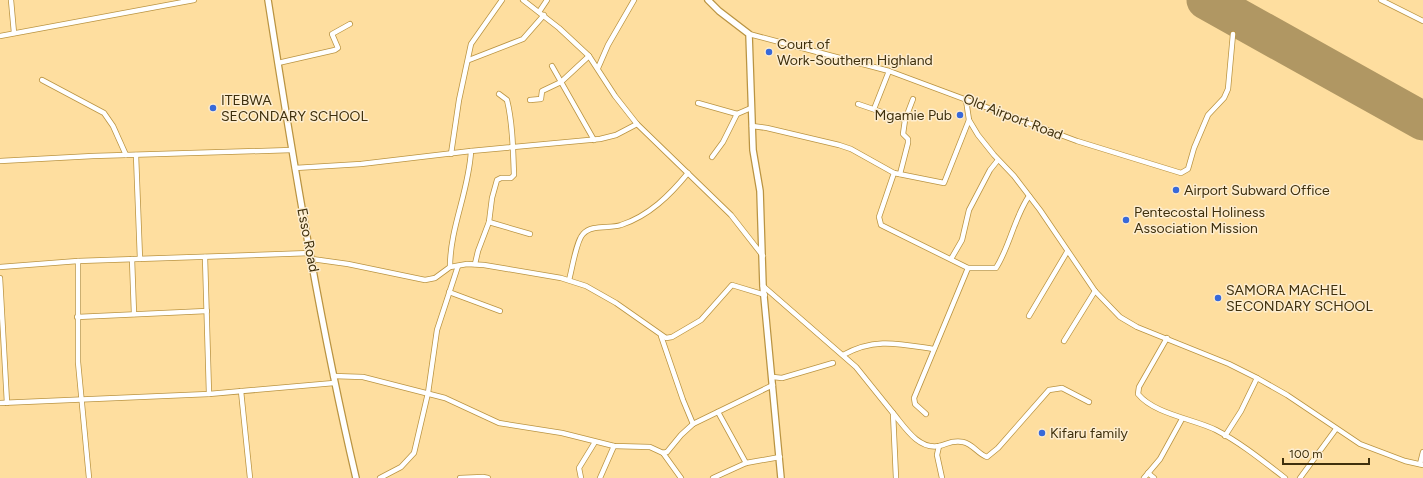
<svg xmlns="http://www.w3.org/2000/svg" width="1423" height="478" viewBox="0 0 1423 478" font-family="Figtree,sans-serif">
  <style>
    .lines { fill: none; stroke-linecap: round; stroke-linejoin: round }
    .runway { stroke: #b09763; stroke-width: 39 }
    .minor-casing { stroke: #ba9442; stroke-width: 6 }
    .tertiary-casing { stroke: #ba9442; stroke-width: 8 }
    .minor { stroke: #fff; stroke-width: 4.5 }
    .tertiary { stroke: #fff; stroke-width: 5.5 }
    .poi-dot { fill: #3869d9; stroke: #fdedcf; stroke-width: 1.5 }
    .labels { text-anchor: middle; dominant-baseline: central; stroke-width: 3; stroke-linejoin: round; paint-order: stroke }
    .poi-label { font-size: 14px; fill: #3e2f0c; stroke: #fdedcf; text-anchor: start }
    .street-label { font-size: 14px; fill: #3e2f0c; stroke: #fdedcf }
  </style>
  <rect width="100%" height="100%" fill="#fede9f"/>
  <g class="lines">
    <polyline class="runway" points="1206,0 1423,121"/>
    <defs>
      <g id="minor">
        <polyline points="11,0 14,33"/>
        <polyline points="523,0 559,28 589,56 615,96 637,124 731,215 763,256"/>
        <polyline points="1381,0 1423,21"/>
        <polyline points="539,12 547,0"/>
        <polyline points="749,34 889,71 1077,141 1181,173 1188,169 1194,148 1208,115 1224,98 1228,89 1233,34"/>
        <polyline points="0,36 194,0"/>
        <polyline points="469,60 523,39 544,15"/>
        <polyline points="278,63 335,50 338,48 332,34 350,24"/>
        <polyline points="552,66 594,140"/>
        <polyline points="598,68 608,45 634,0"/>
        <polyline points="42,80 104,113 113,126 126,155"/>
        <polyline points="530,100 541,99 542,91 561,82 589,56"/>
        <polyline points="966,100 969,120 978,135 994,155 1014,176 1040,210 1095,291 1120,317 1137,327 1229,364 1257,378 1287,395 1360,444 1405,461 1423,465"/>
        <polyline points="698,103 737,114 751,108"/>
        <polyline points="858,104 905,120"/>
        <polyline points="874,109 889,71"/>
        <path d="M752,126L767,128L839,145L851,149L894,173L879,217L881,225L968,268H996C1010,246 1014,218 1029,196"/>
        <polyline points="451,154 459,100 471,44 502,0"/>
        <polyline points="136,155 140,259"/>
        <polyline points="712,157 723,142 737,114"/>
        <polyline points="0,161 93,156 292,150"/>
        <polyline points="295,168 361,164 471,151 600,139 616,135 637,124"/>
        <polyline points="894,173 944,183 969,120"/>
        <polyline points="900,174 908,143 908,139 903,134 905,120 913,99"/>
        <polyline points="489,222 530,234"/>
        <polyline points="205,257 209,394"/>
        <polyline points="132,259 134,314"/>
        <polyline points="312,259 348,264 425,280 435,278 450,267 467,264 484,265 561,278 586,286 616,303 666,338 672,337 701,320 732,285 765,295"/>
        <polyline points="951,259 962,240 969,210 990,170 998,160"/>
        <polyline points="78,261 78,362 89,478"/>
        <path d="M475,264L478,251L489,222L492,198L497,180L501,178H511L514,175C513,151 513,124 507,100L499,94"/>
        <polyline points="0,267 78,261 311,253"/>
        <path d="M450,267C450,227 469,191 471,151"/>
        <polyline points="0,278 7,403"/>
        <path d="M569,280C572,270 576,241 583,234C592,224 610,229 621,225C649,216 670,195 688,173"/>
        <polyline points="763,286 856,367 893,413 896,478"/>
        <polyline points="449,292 500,311"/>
        <polyline points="1029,316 1067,252"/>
        <polyline points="77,317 207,311"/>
        <polyline points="661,336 683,400 693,424"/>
        <path d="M1167,338L1139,387L1138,394C1154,414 1194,419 1216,430C1241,443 1263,461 1285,478"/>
        <polyline points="1064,341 1095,291"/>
        <path d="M843,355C875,337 900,344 934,349"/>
        <polyline points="333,376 363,377 445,398 499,423 562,433 614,446 650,447 663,453 667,452 681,435 693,424 773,385"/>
        <polyline points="773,377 782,378 833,363"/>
        <polyline points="241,391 250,478"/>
        <polyline points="0,403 209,394 334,383"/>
        <polyline points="718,412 746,463"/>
        <path d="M893,413C904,426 918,450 939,446C948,444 951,440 963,442C973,444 978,454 987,457L998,448L1049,390L1062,388L1089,402"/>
        <polyline points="926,414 915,404 914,398 968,268"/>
        <polyline points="1225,436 1241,411 1257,378"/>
        <polyline points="939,446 937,455 942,478"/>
        <polyline points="663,453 681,478"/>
        <polyline points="1420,464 1423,452"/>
        <polyline points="1148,473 1154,478"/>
        <polyline points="380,478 401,467 414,453 428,393 437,330 458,266"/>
        <polyline points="460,478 483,477 488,478"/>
        <polyline points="581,478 579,468 595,442"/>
        <polyline points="600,478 614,446"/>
        <polyline points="713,478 746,463 780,457"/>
        <polyline points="1144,478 1160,459 1182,419"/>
        <polyline points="1300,478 1336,429"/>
      </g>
      <g id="tertiary">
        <path d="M268,0C293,160 319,320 356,478"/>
        <polyline points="708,0 719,11 749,34 753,150 760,191 763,286 781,478"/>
      </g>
    </defs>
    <use href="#minor" class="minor-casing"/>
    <use href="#tertiary" class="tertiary-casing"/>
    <use href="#minor" class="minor"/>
    <use href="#tertiary" class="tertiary"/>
  </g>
  <g class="poi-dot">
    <circle cx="769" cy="52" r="4"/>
    <circle cx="213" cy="108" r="4"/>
    <circle cx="960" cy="115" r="4"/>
    <circle cx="1176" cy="190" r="4"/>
    <circle cx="1126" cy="220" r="4"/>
    <circle cx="1218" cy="298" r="4"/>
    <circle cx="1042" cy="433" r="4"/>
  </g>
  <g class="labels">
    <g class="poi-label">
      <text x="777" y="44">Court of<tspan x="777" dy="16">Work-Southern Highland</tspan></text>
      <text x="221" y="100">ITEBWA<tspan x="221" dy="16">SECONDARY SCHOOL</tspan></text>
      <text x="952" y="115" text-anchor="end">Mgamie Pub</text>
      <text x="1184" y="190">Airport Subward Office</text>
      <text x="1134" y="212">Pentecostal Holiness<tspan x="1134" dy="16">Association Mission</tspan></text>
      <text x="1226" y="290">SAMORA MACHEL<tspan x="1226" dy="16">SECONDARY SCHOOL</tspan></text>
      <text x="1050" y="433">Kifaru family</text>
    </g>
    <g class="street-label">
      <text transform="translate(1013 117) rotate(21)">Old Airport Road</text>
      <text transform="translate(308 240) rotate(79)">Esso Road</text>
    </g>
  </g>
  <path d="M1283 458v6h86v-6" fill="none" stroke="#3e2f0c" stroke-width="2"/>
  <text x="1289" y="458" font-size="12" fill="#3e2f0c" stroke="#fdedcf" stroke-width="3" paint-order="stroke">100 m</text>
</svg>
